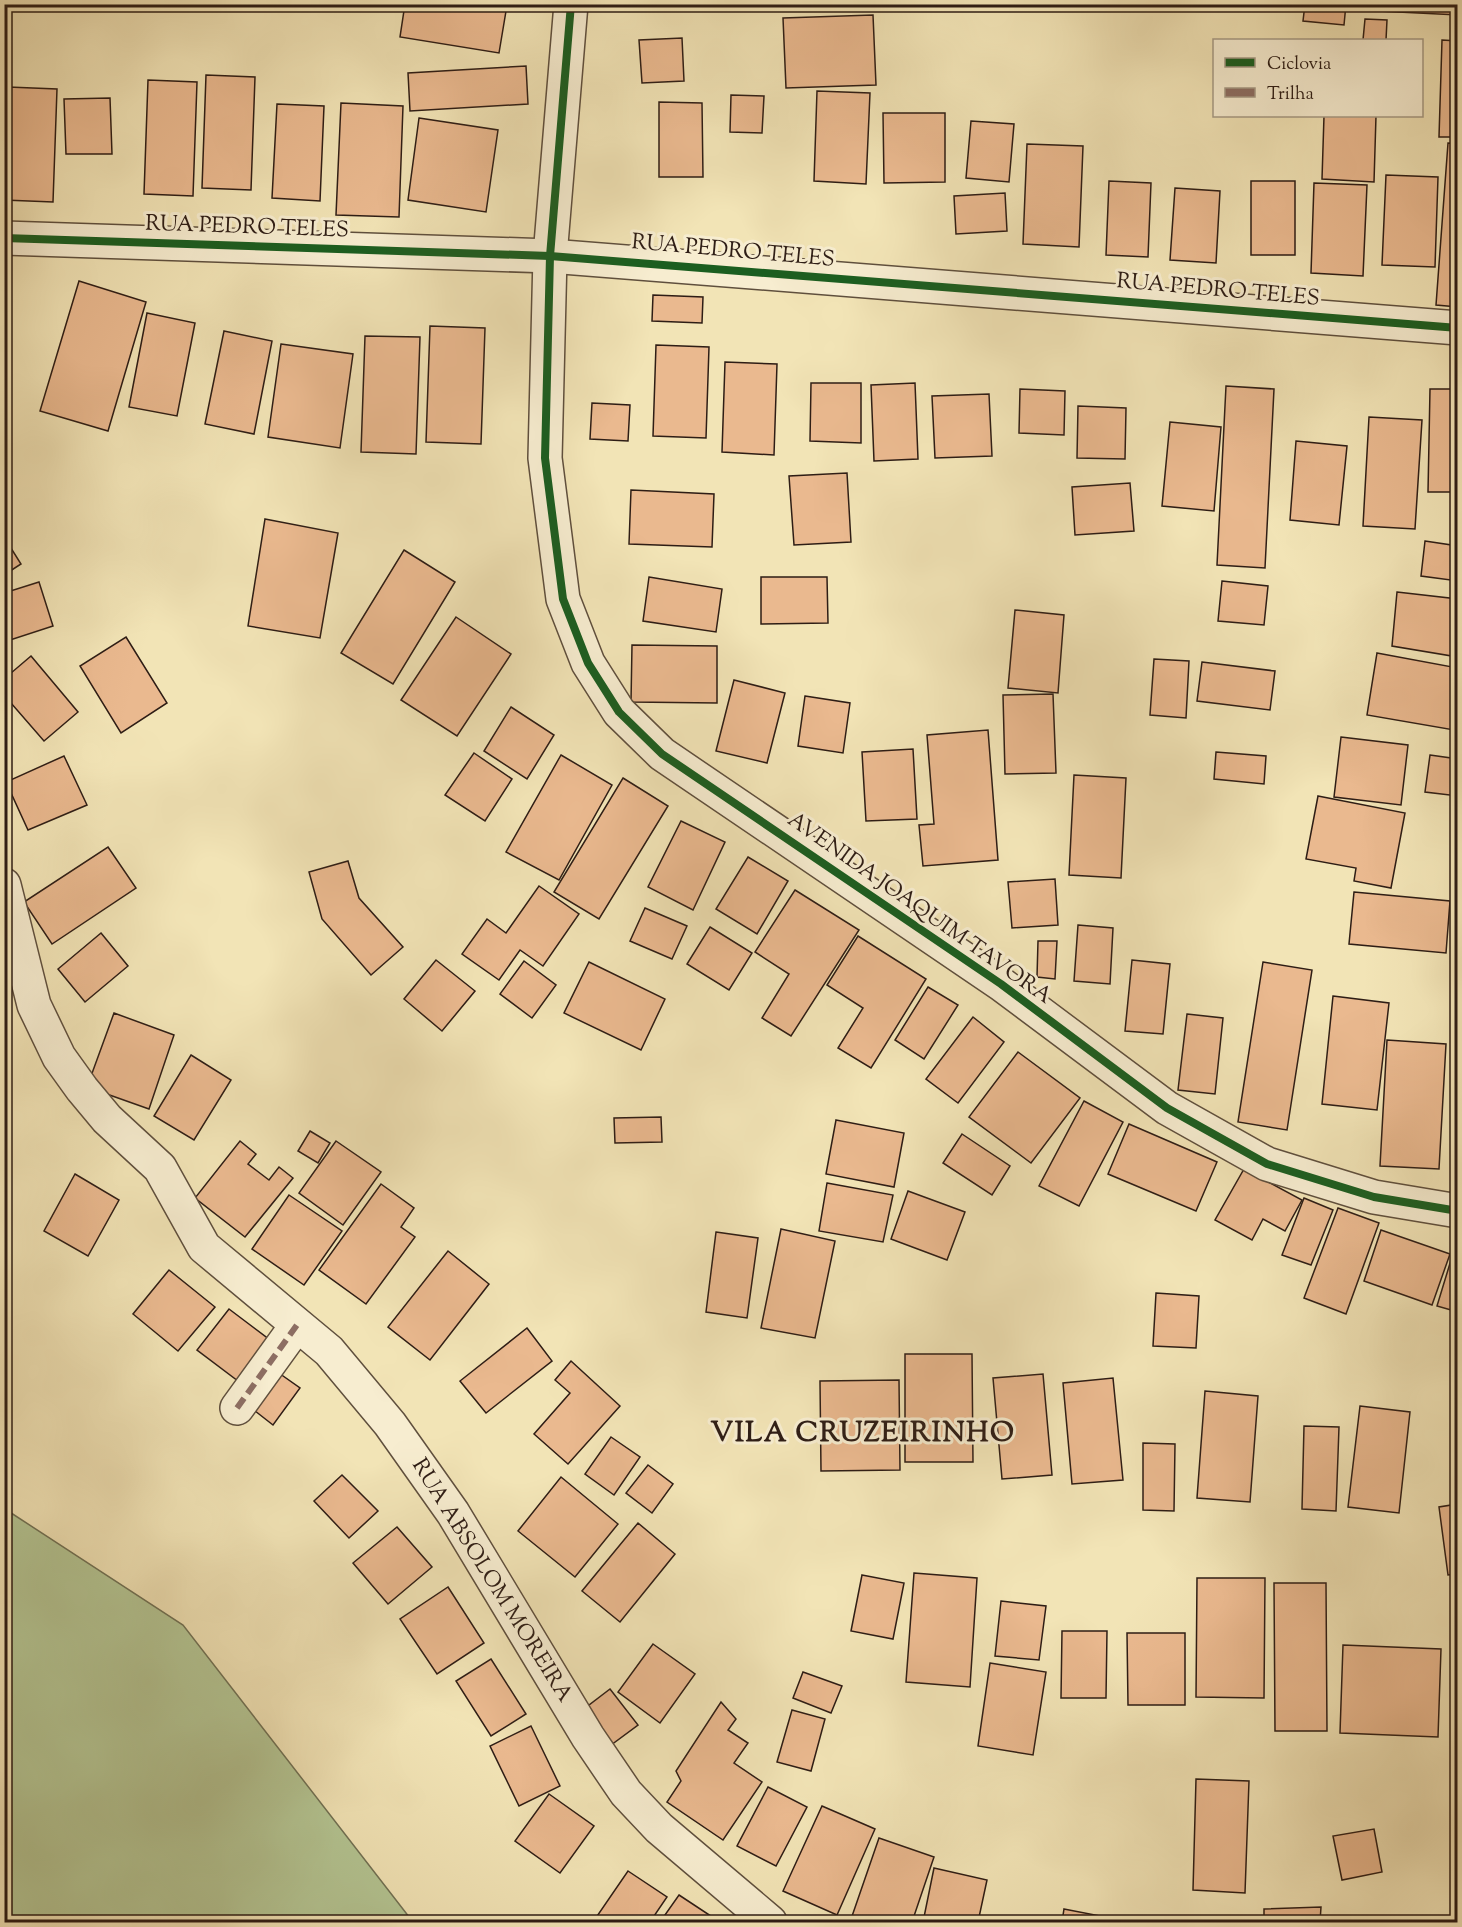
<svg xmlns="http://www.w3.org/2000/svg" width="1462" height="1927" viewBox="0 0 1462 1927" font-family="'Sorts Mill Goudy',serif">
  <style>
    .green { fill: #b4c593; stroke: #717154; stroke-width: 1.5 }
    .building { fill: #eab98f; stroke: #2e1d15; stroke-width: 1.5 }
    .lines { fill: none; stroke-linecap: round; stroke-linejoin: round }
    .minor-casing { stroke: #5f4f3d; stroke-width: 36 }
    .minor { stroke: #f7edd0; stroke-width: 33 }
    .quiet { stroke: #8d6e63; stroke-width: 6; stroke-dasharray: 12 6; stroke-linecap: butt }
    .cycleway-casing { stroke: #f7edd0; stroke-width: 11 }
    .cycleway { stroke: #1b5e20; stroke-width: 8 }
    .labels { text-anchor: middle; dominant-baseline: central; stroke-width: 6; stroke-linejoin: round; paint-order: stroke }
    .street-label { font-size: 22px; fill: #2e1d15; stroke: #f7edd0 }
    .district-label { font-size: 28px; font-weight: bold; letter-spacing: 1.5px; fill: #2e1d15; stroke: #f7edd0 }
  </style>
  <rect width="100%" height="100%" fill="#f2e4b6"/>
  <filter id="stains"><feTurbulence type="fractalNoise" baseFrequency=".00333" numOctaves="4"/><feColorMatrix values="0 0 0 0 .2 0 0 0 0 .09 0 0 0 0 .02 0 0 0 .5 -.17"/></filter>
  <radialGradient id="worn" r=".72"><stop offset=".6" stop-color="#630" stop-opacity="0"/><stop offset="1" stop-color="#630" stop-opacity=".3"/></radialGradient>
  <polygon class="green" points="5,1509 183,1625 413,1922 5,1922"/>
  <g class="building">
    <polygon points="405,4 507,5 499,53 400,37"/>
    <polygon points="1305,4 1346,4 1344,25 1303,21"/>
    <polygon points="1358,4 1458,4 1458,15 1358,10"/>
    <polygon points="873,15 876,85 786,88 783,18"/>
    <polygon points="1365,19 1387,20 1386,40 1363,40"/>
    <polygon points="682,38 684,81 642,83 639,40"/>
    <polygon points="1442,40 1458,41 1458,137 1439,137"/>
    <polygon points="526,66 528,104 410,111 408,73"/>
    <polygon points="206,75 255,77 251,190 202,188"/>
    <polygon points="148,80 197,82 193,196 144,194"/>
    <polygon points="8,87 57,89 53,202 4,200"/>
    <polygon points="817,91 870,93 866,184 814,181"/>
    <polygon points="731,95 764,96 762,133 730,132"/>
    <polygon points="110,98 112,154 66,154 64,99"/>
    <polygon points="659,102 702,103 703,177 659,177"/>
    <polygon points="341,103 403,106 399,217 336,215"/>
    <polygon points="277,104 324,106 320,201 272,198"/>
    <polygon points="883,113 945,113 945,182 884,183"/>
    <polygon points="1324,116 1376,116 1374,182 1322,179"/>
    <polygon points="419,118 498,130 486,212 408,200"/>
    <polygon points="971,121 1014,124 1009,182 966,178"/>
    <polygon points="1448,143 1458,144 1458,307 1436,305"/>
    <polygon points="1027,144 1083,146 1079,247 1023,244"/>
    <polygon points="1386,175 1438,177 1435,267 1382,265"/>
    <polygon points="1109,181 1151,183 1148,257 1106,255"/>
    <rect x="1251" y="181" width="44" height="74"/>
    <polygon points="1314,183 1367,185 1363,276 1311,273"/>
    <polygon points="1175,188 1220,191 1216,263 1170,260"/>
    <polygon points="1005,193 1007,231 956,234 954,196"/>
    <polygon points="79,281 146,302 108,431 40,411"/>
    <polygon points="653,295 703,297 702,323 652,321"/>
    <polygon points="147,313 195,323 177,416 129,407"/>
    <polygon points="430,326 485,328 481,444 426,442"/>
    <polygon points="224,331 272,341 254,434 205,424"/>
    <polygon points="365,336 420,337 416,454 361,452"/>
    <polygon points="281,344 353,354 340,448 268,437"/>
    <polygon points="656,345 709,347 706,438 653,436"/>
    <polygon points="725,362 777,364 774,455 722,452"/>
    <polygon points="811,383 861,383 861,443 810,441"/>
    <polygon points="915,383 918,459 874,461 871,385"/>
    <polygon points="1226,386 1274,389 1265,568 1217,565"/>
    <polygon points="1020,389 1065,391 1064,435 1019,433"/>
    <polygon points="1430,389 1458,389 1458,492 1428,492"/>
    <polygon points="989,394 992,456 935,458 932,396"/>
    <polygon points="592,403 630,405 628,441 590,439"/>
    <polygon points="1078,406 1126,408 1125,459 1077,458"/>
    <polygon points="1369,417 1422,420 1415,529 1363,526"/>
    <polygon points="1170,422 1221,427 1214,511 1162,506"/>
    <polygon points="1296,441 1347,446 1339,525 1290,520"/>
    <polygon points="847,473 851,542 794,545 789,476"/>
    <polygon points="1130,483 1134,531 1075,535 1072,487"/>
    <polygon points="631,490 714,494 712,547 629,544"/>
    <polygon points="265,519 338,533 320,638 248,626"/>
    <polygon points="4,537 21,564 4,575"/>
    <polygon points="1425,541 1458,546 1458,581 1421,576"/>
    <polygon points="404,550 455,582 393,684 341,653"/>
    <polygon points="649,577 722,589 716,632 643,621"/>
    <polygon points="761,577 827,577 828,623 761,624"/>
    <polygon points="1222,581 1268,586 1264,625 1218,621"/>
    <polygon points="39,582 53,626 4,642 4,593"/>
    <polygon points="1397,592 1458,599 1458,657 1392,646"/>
    <polygon points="1015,610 1064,615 1058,693 1008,688"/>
    <polygon points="456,617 511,654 457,736 401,700"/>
    <polygon points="126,637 167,703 121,733 80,666"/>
    <polygon points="632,645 717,646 717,703 631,702"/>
    <polygon points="1377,653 1458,668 1458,713 1454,730 1367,715"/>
    <polygon points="31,656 78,712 44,741 4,695 4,679"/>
    <polygon points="1154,659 1189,661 1186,718 1150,715"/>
    <polygon points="1202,662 1275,671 1270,710 1197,701"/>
    <polygon points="734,680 785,693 767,763 716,751"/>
    <polygon points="1053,694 1056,773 1005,774 1003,695"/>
    <polygon points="805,696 850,703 843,753 798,746"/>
    <polygon points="511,707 554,735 527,779 484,751"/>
    <polygon points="988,730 998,860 923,866 919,825 934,824 927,735"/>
    <polygon points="1341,737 1408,745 1401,805 1334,797"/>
    <polygon points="913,749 917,819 866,821 862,752"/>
    <polygon points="1216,752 1266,756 1264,784 1214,779"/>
    <polygon points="474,753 512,779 485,821 445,795"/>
    <polygon points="561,755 612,785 559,880 506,852"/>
    <polygon points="1430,755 1458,759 1458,796 1425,792"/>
    <polygon points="64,756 87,805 28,830 6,782"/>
    <polygon points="1074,775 1126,778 1121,878 1069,875"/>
    <polygon points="623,778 668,806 599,919 554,892"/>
    <polygon points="1318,796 1405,813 1391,888 1354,881 1356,868 1306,859"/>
    <polygon points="681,821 725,842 693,910 648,887"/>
    <polygon points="108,847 136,888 52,944 24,902"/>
    <polygon points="748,857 788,881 757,934 716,909"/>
    <polygon points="348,861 359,898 403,947 371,975 322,919 309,872"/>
    <polygon points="1055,879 1058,925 1012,928 1008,882"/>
    <polygon points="539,886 579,914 543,966 520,950 499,980 462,954 487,919 506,933"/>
    <polygon points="795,890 859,930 791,1036 762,1018 789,974 755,952"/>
    <polygon points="1354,892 1450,901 1446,953 1349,944"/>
    <polygon points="645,908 687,926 672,959 630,941"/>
    <polygon points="1078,925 1113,928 1110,984 1074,981"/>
    <polygon points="710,927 752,953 729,990 687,964"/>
    <polygon points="101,933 128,966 85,1002 58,969"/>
    <polygon points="858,936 926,979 871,1068 838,1048 863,1008 827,985"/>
    <polygon points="1038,941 1057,941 1055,979 1037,977"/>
    <polygon points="436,960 475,991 442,1031 404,999"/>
    <polygon points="1132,960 1170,964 1163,1034 1125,1031"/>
    <polygon points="524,961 556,985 532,1018 500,994"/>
    <polygon points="589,962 665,999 641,1050 564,1013"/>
    <polygon points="1263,962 1312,970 1287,1130 1238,1122"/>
    <polygon points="928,987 958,1005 924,1059 895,1040"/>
    <polygon points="1333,996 1389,1003 1377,1110 1322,1104"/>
    <polygon points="114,1013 174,1035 149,1109 87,1087"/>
    <polygon points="1187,1014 1223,1018 1215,1094 1178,1090"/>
    <polygon points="973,1017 1004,1042 958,1103 926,1079"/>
    <polygon points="1387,1040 1446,1044 1439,1169 1380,1166"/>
    <polygon points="1018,1052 1080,1098 1031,1163 969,1117"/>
    <polygon points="191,1055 231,1080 194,1140 154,1116"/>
    <polygon points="1084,1101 1123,1122 1079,1206 1039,1186"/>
    <polygon points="661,1117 662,1142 615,1143 614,1118"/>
    <polygon points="836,1120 904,1133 894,1187 826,1174"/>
    <polygon points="1129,1124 1217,1162 1196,1211 1108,1174"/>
    <polygon points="310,1131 330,1143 318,1163 298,1151"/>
    <polygon points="962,1134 1010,1166 992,1195 943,1163"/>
    <polygon points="240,1141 256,1154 248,1164 269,1180 279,1167 293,1178 245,1237 195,1198"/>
    <polygon points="336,1141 381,1172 343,1225 299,1193"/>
    <polygon points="1244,1169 1302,1200 1285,1231 1263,1219 1252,1240 1215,1220"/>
    <polygon points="75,1174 119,1200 88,1256 44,1231"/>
    <polygon points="827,1183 893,1195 883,1242 819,1231"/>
    <polygon points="381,1184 414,1208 401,1227 415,1237 366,1304 319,1270"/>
    <polygon points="908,1191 965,1212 947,1260 891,1239"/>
    <polygon points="289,1195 342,1231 304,1285 252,1249"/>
    <polygon points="1304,1198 1333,1210 1311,1265 1282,1255"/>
    <polygon points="1338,1208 1379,1223 1346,1314 1304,1298"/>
    <polygon points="781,1229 835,1241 815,1338 761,1328"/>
    <polygon points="1381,1230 1450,1254 1432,1305 1364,1281"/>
    <polygon points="716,1232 758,1238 747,1318 706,1312"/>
    <polygon points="448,1251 489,1284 430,1360 388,1327"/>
    <polygon points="1451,1260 1458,1262 1458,1312 1437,1306"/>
    <polygon points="169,1270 215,1307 178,1351 133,1314"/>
    <polygon points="1156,1293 1199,1296 1196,1348 1153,1346"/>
    <polygon points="229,1309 270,1340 238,1381 197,1350"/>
    <polygon points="527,1328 552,1361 486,1413 460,1381"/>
    <polygon points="905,1354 972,1354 973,1462 905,1462"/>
    <polygon points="571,1361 620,1406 568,1464 534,1434 570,1393 555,1380"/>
    <polygon points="276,1371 300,1388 273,1425 250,1407"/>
    <polygon points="1043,1374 1052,1475 1002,1479 993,1378"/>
    <polygon points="1113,1378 1123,1480 1072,1484 1063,1383"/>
    <polygon points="899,1380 900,1470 821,1471 820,1381"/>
    <polygon points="1205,1391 1258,1396 1250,1502 1197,1498"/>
    <polygon points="1360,1406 1410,1412 1399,1513 1348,1507"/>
    <polygon points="1304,1426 1339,1427 1336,1511 1302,1509"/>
    <polygon points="611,1437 640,1457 614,1495 585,1474"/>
    <polygon points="1143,1443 1175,1444 1174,1511 1143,1510"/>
    <polygon points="648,1465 673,1484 652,1513 626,1493"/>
    <polygon points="342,1475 378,1511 349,1538 314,1501"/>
    <polygon points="561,1477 618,1524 575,1577 518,1531"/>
    <polygon points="1458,1504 1458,1574 1448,1575 1439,1507"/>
    <polygon points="638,1523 675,1554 620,1622 582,1591"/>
    <polygon points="397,1527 432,1567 388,1604 353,1563"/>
    <polygon points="914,1573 977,1578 970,1687 906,1682"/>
    <polygon points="862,1575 904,1583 893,1639 851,1631"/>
    <polygon points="1197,1578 1265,1578 1264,1698 1196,1697"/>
    <polygon points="1274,1583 1326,1583 1327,1731 1275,1731"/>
    <polygon points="448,1587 484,1643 437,1674 400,1619"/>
    <polygon points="1001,1601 1046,1606 1039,1660 995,1656"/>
    <polygon points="1062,1631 1107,1631 1106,1698 1061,1698"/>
    <polygon points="1127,1633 1185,1633 1185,1705 1128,1705"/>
    <polygon points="653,1644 695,1674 660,1723 618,1692"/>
    <polygon points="1343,1645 1441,1649 1438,1737 1340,1733"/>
    <polygon points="491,1659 526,1714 491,1736 456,1681"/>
    <polygon points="990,1663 1046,1672 1033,1755 978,1746"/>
    <rect x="1452" y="1665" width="6" height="111"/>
    <polygon points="803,1672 842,1686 831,1713 793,1698"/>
    <polygon points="610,1689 638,1725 607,1748 580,1712"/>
    <polygon points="721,1702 736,1719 728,1730 748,1743 734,1763 762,1782 723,1840 667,1802 681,1781 676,1771"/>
    <polygon points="792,1710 825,1719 811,1771 777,1762"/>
    <polygon points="531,1726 560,1786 519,1806 490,1746"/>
    <polygon points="1196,1779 1249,1781 1245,1893 1193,1890"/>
    <polygon points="768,1787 807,1807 776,1866 737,1846"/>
    <polygon points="549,1794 594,1826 560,1873 515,1841"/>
    <polygon points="822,1806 875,1829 837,1915 783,1891"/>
    <polygon points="1374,1829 1382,1872 1342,1880 1333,1836"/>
    <polygon points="879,1838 934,1857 912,1922 850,1922"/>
    <polygon points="934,1868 987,1880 978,1922 923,1922"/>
    <polygon points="628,1871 667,1897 650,1922 593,1922"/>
    <polygon points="679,1895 720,1922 660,1922"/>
    <polygon points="1321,1907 1320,1922 1264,1922 1264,1909"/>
    <polygon points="1064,1909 1121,1920 1121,1922 1062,1922"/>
  </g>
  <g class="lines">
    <defs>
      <g id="minor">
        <polyline points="571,4 550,256 545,458 563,599 588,663 619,712 662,754 1001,984 1167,1108 1267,1164 1374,1197 1458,1211"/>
        <polyline points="4,238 550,256 1458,328"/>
        <polyline points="4,885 34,1005 59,1057 82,1089 107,1119 160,1168 204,1247 329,1351 390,1424 453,1513 588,1737 626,1793 659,1828 770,1922"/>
        <polyline points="237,1408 297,1325"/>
      </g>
    </defs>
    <use href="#minor" class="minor-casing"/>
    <use href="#minor" class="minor"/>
    <polyline class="quiet" points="237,1408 297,1325"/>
    <defs>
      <g id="cycleway">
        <polyline points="571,4 550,256 545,458 563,599 588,663 619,712 662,754 1001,984 1167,1108 1267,1164 1374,1197 1458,1211"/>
        <polyline points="4,238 550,256 1458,328"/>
      </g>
    </defs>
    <use href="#cycleway" class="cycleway-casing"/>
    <use href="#cycleway" class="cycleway"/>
  </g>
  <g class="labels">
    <g class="street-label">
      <text transform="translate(247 228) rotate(2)">RUA PEDRO TELES</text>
      <text transform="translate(733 252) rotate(5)">RUA PEDRO TELES</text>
      <text transform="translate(1218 291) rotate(5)">RUA PEDRO TELES</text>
      <text transform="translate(919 909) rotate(35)">AVENIDA JOAQUIM TAVORA</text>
      <text transform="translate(491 1581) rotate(58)">RUA ABSOLOM MOREIRA</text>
    </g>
    <g class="district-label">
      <text x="863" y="1434">VILA CRUZEIRINHO</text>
    </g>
  </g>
  <rect width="1462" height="1927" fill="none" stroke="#f2e4b6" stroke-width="24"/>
  <rect x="6" y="6" width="1450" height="1915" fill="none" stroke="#2e1d15" stroke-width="3"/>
  <rect x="12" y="12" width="1438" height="1903" fill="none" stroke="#2e1d15" stroke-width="1.5"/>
  <rect x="1213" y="39" width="210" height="78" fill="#f7edd0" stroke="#a79a85" stroke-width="1.5"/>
  <rect x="1225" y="58" width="30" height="9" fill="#1b5e20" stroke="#a79a85" stroke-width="1.5"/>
  <text x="1267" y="69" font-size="18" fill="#2e1d15">Ciclovia</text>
  <rect x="1225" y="88" width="30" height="9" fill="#8d6e63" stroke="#a79a85" stroke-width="1.5"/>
  <text x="1267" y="99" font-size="18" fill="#2e1d15">Trilha</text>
  <rect width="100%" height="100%" filter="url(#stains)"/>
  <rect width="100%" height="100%" fill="url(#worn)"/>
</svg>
